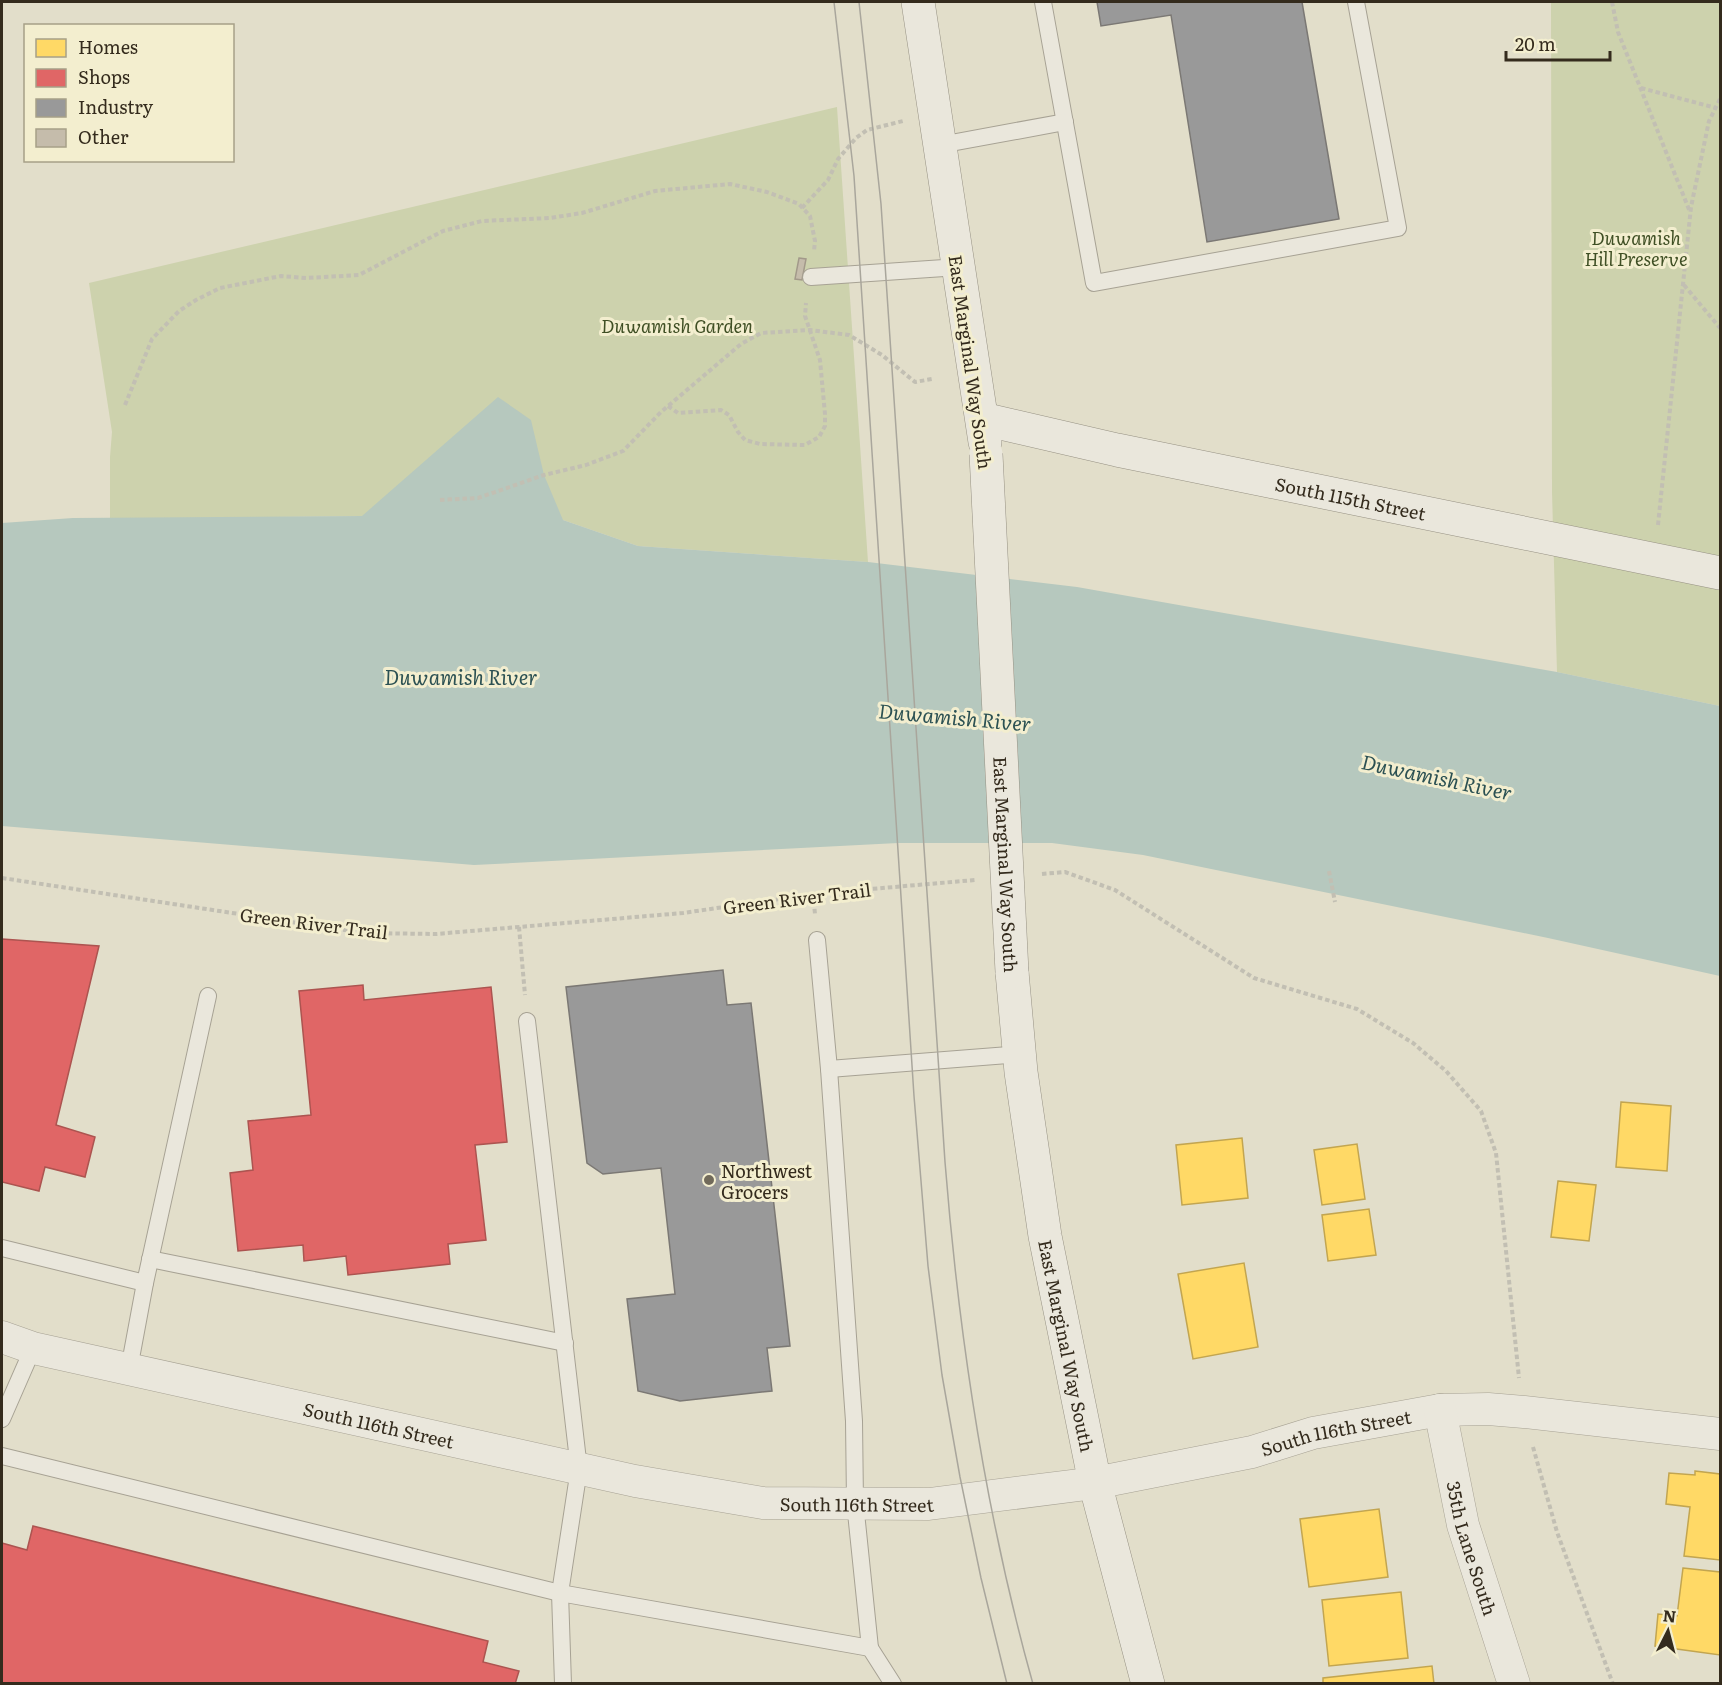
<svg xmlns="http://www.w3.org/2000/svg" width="1722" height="1685" viewBox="0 0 1722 1685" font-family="Literata,serif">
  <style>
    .green { fill: #cdd2ad }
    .water { fill: #b6c8be }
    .homes { fill: #ffd966; stroke: #c2a550; stroke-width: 1.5 }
    .shops { fill: #e06666; stroke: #ac5450; stroke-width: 1.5 }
    .industry { fill: #999; stroke: #7b7874; stroke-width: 1.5 }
    .building { fill: #c5bcab; stroke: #a2998a; stroke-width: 1.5 }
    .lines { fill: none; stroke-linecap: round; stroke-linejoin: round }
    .lane-casing { stroke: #a7a294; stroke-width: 18 }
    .street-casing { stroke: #a7a294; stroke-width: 33 }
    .secondary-casing { stroke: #969183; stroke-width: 34 }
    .path { stroke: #c2bfb3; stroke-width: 4; stroke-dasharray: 4.5 3; stroke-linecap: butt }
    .lane { stroke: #eae7dc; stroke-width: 16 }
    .street { stroke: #eae7dc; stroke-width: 32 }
    .secondary { stroke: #eae7dc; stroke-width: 33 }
    .tram { stroke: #a9a69c; stroke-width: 1.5 }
    .secondary-bridge-casing { stroke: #969183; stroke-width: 34; stroke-linecap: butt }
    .secondary-bridge { stroke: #eae7dc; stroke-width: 33 }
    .poi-dot { fill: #716a5a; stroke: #f3eecf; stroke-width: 2 }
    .labels { text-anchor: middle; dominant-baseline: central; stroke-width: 6; stroke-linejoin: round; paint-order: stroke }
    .park-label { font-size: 18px; font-style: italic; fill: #3f4f24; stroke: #f3eecf }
    .street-label { font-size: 18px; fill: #342b1d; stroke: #f3eecf }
    .poi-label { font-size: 18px; fill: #342b1d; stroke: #f3eecf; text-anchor: start }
    .water-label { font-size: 20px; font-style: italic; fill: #2c5153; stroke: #f3eecf }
  </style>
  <rect width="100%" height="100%" fill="#e2deca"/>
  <g class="green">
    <polygon points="1551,2 1720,2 1720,706 1557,672 1552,492"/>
    <polygon points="837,107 868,562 638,546 563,520 367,513 363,516 110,519 110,457 112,432 89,283"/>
  </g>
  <polygon class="water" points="498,397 531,420 544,475 563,520 638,546 868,562 1077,587 1557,672 1720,706 1720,976 1548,938 1143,855 1052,843 898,843 474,865 2,826 2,523 73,518 362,516"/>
  <g class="homes">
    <polygon points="1621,1102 1671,1106 1667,1171 1616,1167"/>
    <polygon points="1242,1138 1248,1198 1182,1205 1176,1145"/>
    <polygon points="1357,1144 1365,1199 1322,1205 1314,1150"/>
    <polygon points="1558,1181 1596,1185 1589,1241 1551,1237"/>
    <polygon points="1369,1209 1376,1255 1328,1261 1322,1215"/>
    <polygon points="1244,1263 1258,1347 1193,1359 1178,1274"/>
    <polygon points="1695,1471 1720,1474 1720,1560 1684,1556 1690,1507 1666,1504 1669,1473 1695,1475"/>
    <polygon points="1379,1509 1388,1577 1309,1587 1300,1519"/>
    <polygon points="1683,1568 1720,1572 1720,1655 1655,1646 1658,1614 1677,1616"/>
    <polygon points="1401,1592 1408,1658 1329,1666 1322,1600"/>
    <polygon points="1432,1666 1434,1684 1323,1684 1323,1678"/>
  </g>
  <g class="shops">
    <polygon points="2,939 99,946 56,1125 95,1137 85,1177 45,1167 39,1191 2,1182"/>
    <polygon points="363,985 364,1000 491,987 507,1142 475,1145 486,1240 448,1244 450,1264 348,1275 346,1256 304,1261 303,1245 238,1251 230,1173 253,1170 248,1121 311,1115 299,991"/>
    <polygon points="33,1526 488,1641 483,1662 519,1671 515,1684 2,1684 2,1543 27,1550"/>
  </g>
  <g class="industry">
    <polygon points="1097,2 1302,2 1339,219 1207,242 1171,15 1101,26"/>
    <polygon points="723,970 727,1005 751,1003 790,1346 767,1348 772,1391 680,1401 638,1391 627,1299 675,1294 661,1168 603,1174 587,1163 566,987"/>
  </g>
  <polygon class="building" points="799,258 806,259 802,280 795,279"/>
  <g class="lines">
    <defs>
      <g id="lane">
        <polyline points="1043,2 1094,283 1398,228 1356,2"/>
        <polyline points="940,145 1065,122"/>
        <polyline points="811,277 959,267"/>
        <polyline points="527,1021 579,1469 560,1593 563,1684"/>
        <polyline points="829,1069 1020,1054"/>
        <polyline points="2,1248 145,1283 129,1369"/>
        <polyline points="150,1259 565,1343"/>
        <polyline points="145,1283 208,996"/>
        <polyline points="2,1419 33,1348"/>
        <polyline points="2,1456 560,1593 870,1648 855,1503 854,1421 829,1069 817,940"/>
        <polyline points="870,1648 893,1684"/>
      </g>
      <g id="street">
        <path id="s1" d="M2,1337L33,1348L635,1481L763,1503L929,1504L1095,1483L1252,1452L1313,1433L1440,1410L1488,1409L1524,1412L1720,1434"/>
        <path id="s2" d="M1440,1410L1463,1525L1514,1684"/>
      </g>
      <g id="secondary">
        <polyline points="918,2 985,442"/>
        <path id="s3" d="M983,419L1117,450L1720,573"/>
        <path id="s4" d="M1012,972L1021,1072L1045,1236L1095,1483L1148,1684"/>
      </g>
    </defs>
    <use href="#lane" class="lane-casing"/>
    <use href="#street" class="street-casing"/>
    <use href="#secondary" class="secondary-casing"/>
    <g class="path">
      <polyline points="1612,2 1618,32 1690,212"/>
      <polyline points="1641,88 1716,108"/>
      <polyline points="802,208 828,180 838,159 856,138 867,130 903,121"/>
      <polyline points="1684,285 1720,328"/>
      <polyline points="125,405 152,339 179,311 196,300 220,288 281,276 306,278 359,275 443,231 482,221 550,218 582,213 655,191 730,184 767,192 799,204 810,216 815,241 814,251"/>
      <polyline points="668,406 678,413 721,410 729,415 738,432 745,440 760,444 805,445 819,437 825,426 825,414 820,360 805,316 806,303"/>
      <polyline points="440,500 478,498 544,475 586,465 623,451 661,412 741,344 761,333 810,330 849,335 882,355 915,382 932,379"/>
      <polyline points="1658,525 1691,207 1709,121 1720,99"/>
      <polyline points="1329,871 1335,902"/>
      <polyline points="1042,874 1065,872 1115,890 1254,978 1357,1009 1413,1043 1446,1071 1481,1111 1496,1153 1519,1378"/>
      <polyline points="2,878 364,933 436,934 683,913 813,894 975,880"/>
      <polyline points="813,894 815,914"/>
      <polyline points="519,927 525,995"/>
      <polyline points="1533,1447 1557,1532 1613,1684"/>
    </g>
    <use href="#lane" class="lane"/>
    <use href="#street" class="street"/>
    <use href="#secondary" class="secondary"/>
    <g class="tram">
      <polyline points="834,2 854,176 914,1096 928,1266 942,1375 960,1477 981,1578 1007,1684"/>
      <path d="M859,2L881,204L945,1162C959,1338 985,1513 1033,1684"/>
    </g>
    <defs>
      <g id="secondary-bridge">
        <path id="s5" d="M986,454L1012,972"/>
      </g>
    </defs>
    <use href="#secondary-bridge" class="secondary-bridge-casing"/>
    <use href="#secondary-bridge" class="secondary-bridge"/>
  </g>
  <circle class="poi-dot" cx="709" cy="1180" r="6"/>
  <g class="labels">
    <g class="park-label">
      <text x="1636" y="237">Duwamish<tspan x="1636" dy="21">Hill Preserve</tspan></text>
      <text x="677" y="325">Duwamish Garden</text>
    </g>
    <g class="street-label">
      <text transform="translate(971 362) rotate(82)">East Marginal Way South</text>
      <text stroke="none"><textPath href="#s3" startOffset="376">South 115th Street</textPath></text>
      <text stroke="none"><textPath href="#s5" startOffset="411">East Marginal Way South</textPath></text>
      <text transform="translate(797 898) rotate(-7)">Green River Trail</text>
      <text transform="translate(314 923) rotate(7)">Green River Trail</text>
      <text stroke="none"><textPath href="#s4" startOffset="378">East Marginal Way South</textPath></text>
      <text stroke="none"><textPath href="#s1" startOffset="387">South 116th Street</textPath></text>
      <text stroke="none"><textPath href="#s1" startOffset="1359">South 116th Street</textPath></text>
      <text stroke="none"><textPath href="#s1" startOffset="873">South 116th Street</textPath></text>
      <text stroke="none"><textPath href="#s2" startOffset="142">35th Lane South</textPath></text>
    </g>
    <g class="poi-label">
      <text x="721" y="1170">Northwest<tspan x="721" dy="21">Grocers</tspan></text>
    </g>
    <g class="water-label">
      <text x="461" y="676">Duwamish River</text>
      <text transform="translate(955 716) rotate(5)">Duwamish River</text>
      <text transform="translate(1437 776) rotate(12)">Duwamish River</text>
    </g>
  </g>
  <rect width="1722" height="1685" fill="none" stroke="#342b1d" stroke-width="6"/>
  <rect x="24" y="24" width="210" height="138" fill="#f3eecf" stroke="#a7a088" stroke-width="1.5"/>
  <rect x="36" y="39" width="30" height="18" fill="#ffd966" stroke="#a7a088" stroke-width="1.5"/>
  <text x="78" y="54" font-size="18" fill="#342b1d">Homes</text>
  <rect x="36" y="69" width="30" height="18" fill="#e06666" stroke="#a7a088" stroke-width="1.5"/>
  <text x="78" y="84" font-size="18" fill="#342b1d">Shops</text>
  <rect x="36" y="99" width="30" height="18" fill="#999999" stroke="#a7a088" stroke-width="1.5"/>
  <text x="78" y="114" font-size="18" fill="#342b1d">Industry</text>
  <rect x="36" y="129" width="30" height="18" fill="#c5bcab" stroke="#a7a088" stroke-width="1.5"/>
  <text x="78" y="144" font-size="18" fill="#342b1d">Other</text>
  <g transform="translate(1668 1631) rotate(6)" stroke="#f3eecf" stroke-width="4.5" paint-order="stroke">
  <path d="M0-4.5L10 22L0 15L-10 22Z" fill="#342b1d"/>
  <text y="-9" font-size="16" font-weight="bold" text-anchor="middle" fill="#342b1d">N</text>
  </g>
  <path d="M1506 51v9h104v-9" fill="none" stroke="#342b1d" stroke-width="3"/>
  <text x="1515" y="51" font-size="18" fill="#342b1d" stroke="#f3eecf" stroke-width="4.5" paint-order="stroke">20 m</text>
</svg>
